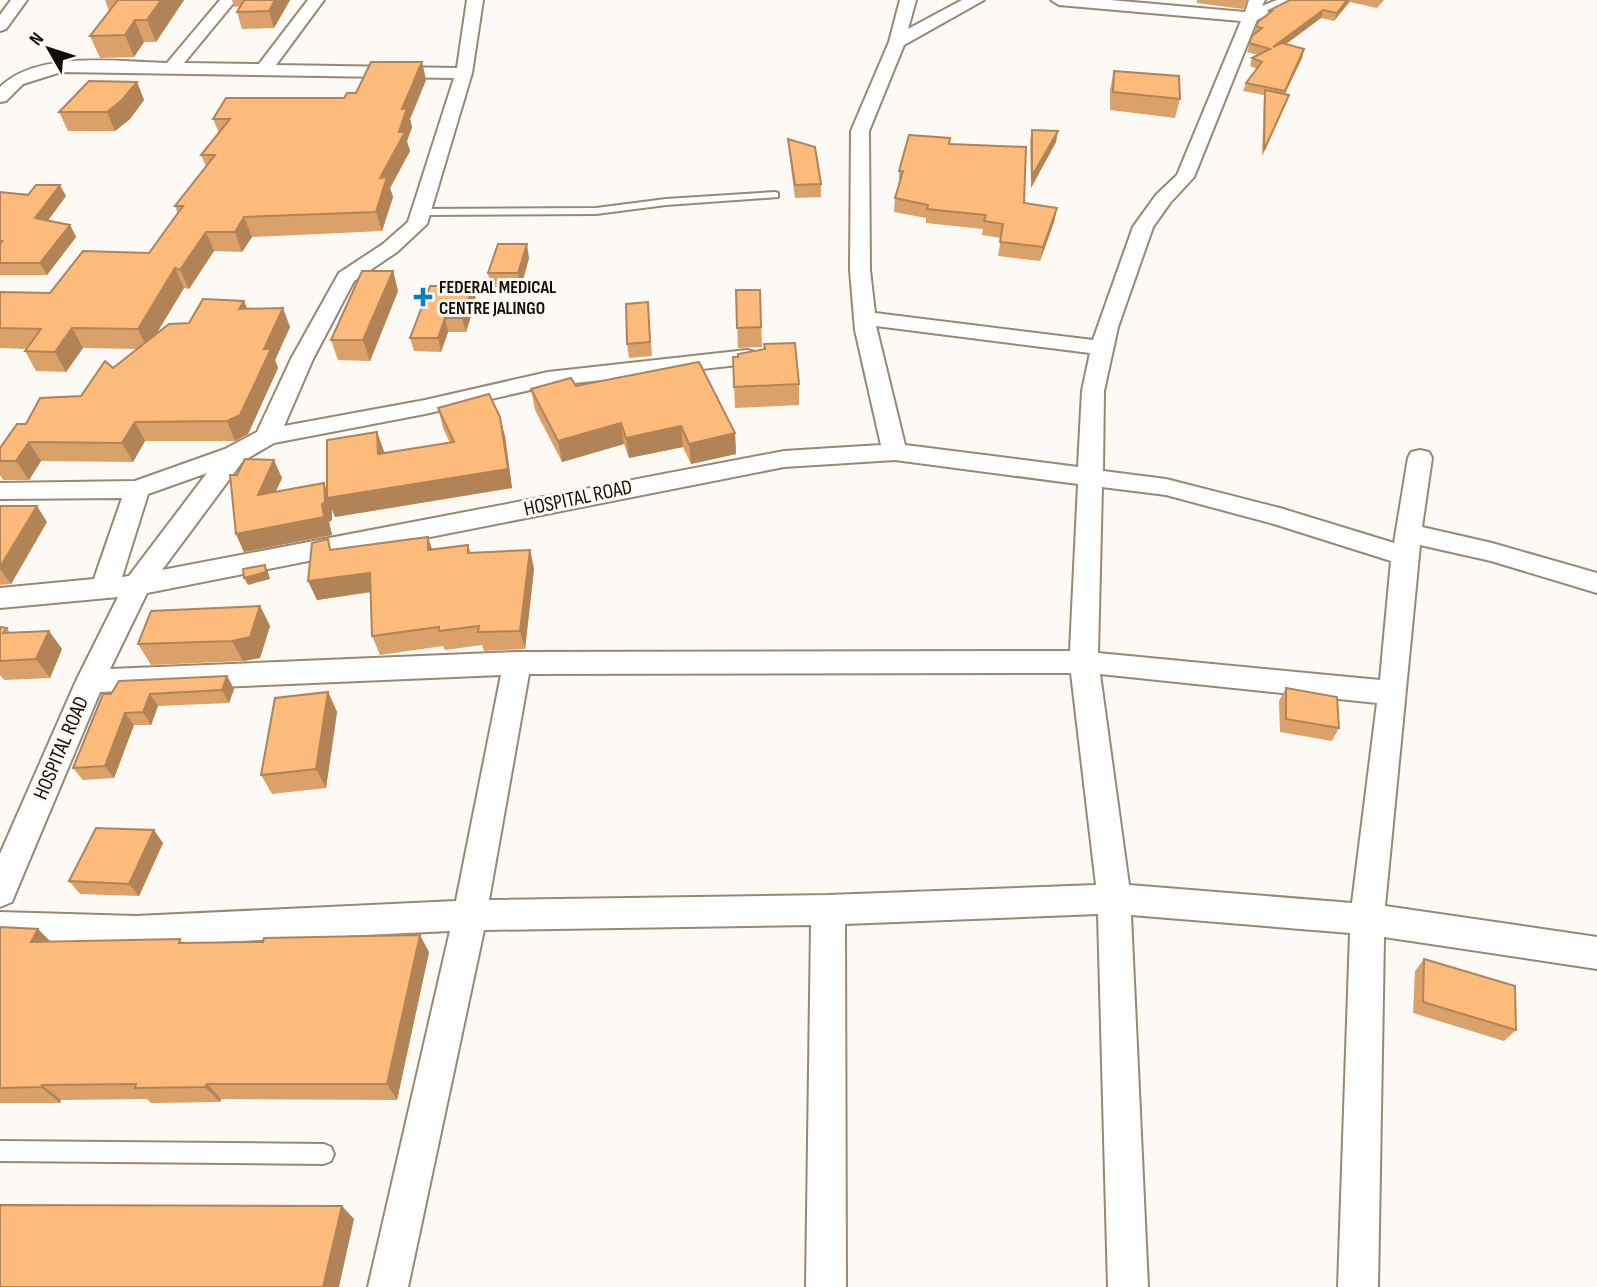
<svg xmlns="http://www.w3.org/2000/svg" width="1597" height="1287" viewBox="0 0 1597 1287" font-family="'Sofia Sans Condensed',sans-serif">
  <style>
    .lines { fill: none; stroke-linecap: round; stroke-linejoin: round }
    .service-casing { stroke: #988873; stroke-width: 4 }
    .minor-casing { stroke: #988873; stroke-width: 4 }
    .service { fill: #fff; fill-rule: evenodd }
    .minor { fill: #fff; fill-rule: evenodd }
    .wall { fill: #daa16a }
    .shaded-wall { fill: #b18356 }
    .building { fill: #fdbb7b; stroke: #b18356; stroke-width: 2 }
    .poi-dot { fill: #017fc8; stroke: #fdfaf5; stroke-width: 2.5 }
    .labels { text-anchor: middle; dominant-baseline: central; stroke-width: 6; stroke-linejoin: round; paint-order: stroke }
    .far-poi-label { font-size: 18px; font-weight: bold; fill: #140e07; stroke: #fdfaf5; text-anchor: start }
    .street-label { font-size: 21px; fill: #140e07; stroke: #fdfaf5 }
  </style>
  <rect width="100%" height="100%" fill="#fdfaf5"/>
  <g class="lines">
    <defs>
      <g id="service">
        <polygon points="775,192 778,193 778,197 666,205 596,214 421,215 416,212 421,209 596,208 666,199"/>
        <polygon points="0,1141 324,1144 331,1147 334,1154 331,1161 324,1164 0,1161"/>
      </g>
      <g id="minor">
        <polygon points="11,0 27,0 6,29 0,31 0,15"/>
        <path d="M220,0H236L184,63L259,64L308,0H324L276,65L457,68L467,0H483L472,73L427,224L397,252L354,281L313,359L284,426L425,400L548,372L747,350L755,352L758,357L755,362L747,364L548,386L425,414L274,443L243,461L162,570L784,451L881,445L855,330L850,270L851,131L889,42L900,0H916L908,29L962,0H984L904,45L869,131L870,270L875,313L1093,340L1133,227L1156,195L1177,175L1241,21L1059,5L1051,0H1110L1245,12L1249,0H1265L1262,6L1277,0H1298L1257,20L1194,177L1170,203L1153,227L1118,327L1104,391L1103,471L1166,479L1280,508L1394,543L1408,458L1411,452L1420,450L1429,452L1432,458L1422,527L1492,543L1597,573V593L1491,561L1420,545L1385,906L1597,937V969L1384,937L1378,1287H1338L1350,933L1131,915L1148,1287H1108L1098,914L845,924L846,1287H806L811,925L484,930L408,1287H368L450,931L136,946L0,942V912L136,916L456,901L501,675L100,692L16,892L12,902L0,907V854L76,681L118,597L0,608V588L94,579L122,498L0,499V483L135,481L225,449L257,432L291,359L339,273L383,244L408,222L454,78L61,72L23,84L6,101L0,102V87C38,50 118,62 167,63ZM876,326L1090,353L1082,391L1078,467L905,445ZM895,460L1078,484L1070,651L517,652L110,669L147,593L784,467ZM207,473L129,576L122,577L148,494ZM1102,487L1166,495L1274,524L1391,561L1380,680L1098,653ZM1071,673L1096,885L828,895L489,900L529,674ZM1100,674L1377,703L1352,903L1129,885Z"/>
      </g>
    </defs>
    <use href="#service" class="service-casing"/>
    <use href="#minor" class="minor-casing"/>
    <use href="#service" class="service"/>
    <use href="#minor" class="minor"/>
  </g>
  <g class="wall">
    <polygon points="105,0 184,0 156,42 144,42 134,57 100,58 90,36 109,11"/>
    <polygon points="232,0 290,0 274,28 242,29 237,12 240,6 234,7"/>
    <polygon points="1197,0 1248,0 1243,9 1197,3"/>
    <polygon points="1290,0 1384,0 1377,8 1350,2 1334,21 1321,18 1286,44 1304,49 1302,58 1285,94 1289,95 1287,101 1262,156 1264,95 1243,91 1246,83 1257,69 1250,66 1252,58 1258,55 1247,52 1256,26 1267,15 1268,11"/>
    <polygon points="422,62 426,80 410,119 412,127 407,141 410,151 390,188 393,197 382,231 252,237 242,252 214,251 189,289 184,288 157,333 189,323 244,301 247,309 290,327 275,360 278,368 248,434 235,441 145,441 133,462 41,461 29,480 3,480 0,475 0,448 26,424 81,396 137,349 83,348 66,372 36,371 25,351 26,349 0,348 0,292 50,293 149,253 178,214 175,206 206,166 201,155 219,133 213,119 344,98"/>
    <polygon points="1114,71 1180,99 1175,118 1110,110 1110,90"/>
    <polygon points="137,82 144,100 130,119 115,131 68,131 59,112"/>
    <polygon points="1032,130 1056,142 1031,188 1030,141"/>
    <polygon points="788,139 821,184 821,197 795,198 789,152"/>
    <polygon points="949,144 1024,203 1057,208 1054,222 1040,261 998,256 1001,238 982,235 983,229 926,223 926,218 894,212 895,198 899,185 899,171"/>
    <polygon points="0,192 66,196 48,220 70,225 76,237 47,275 0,275"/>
    <polygon points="529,258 521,287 491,287 488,273"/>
    <polygon points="393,271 398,291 370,361 338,360 331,340"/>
    <polygon points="736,290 760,290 762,347 738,348"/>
    <polygon points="476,300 466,332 448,332 441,352 414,351 410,338"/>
    <polygon points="648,302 652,356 629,358 627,344"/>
    <polygon points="764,344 799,384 799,405 735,408 733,357 738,357 764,349"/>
    <polygon points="576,386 735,433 736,454 691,464 683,447 629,458 624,444 562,462 535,410 531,389"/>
    <polygon points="438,408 505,436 512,488 335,517 332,509 332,520 329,522 332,535 244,552 236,534 282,478 275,492 327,491 384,451 384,454 450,443 443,428"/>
    <polygon points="0,506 47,522 11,584 0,585"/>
    <polygon points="428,537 432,549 468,545 471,553 530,550 534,569 525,649 484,651 482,645 445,650 443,646 380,655 372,636 371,592 317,600 308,581 333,550"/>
    <polygon points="260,606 270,626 260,658 243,661 151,665 138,644"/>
    <polygon points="0,627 7,628 10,633 49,631 62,649 50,678 4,680 0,675"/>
    <polygon points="227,676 234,689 229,703 158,706 151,725 134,725 114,778 83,780 73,768 111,694"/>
    <polygon points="1286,688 1339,728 1332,741 1280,732 1279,701"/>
    <polygon points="328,692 337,712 326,788 272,794 261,775"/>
    <polygon points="163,843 139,896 80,894 69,881"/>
    <polygon points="0,927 51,942 180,939 183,943 429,952 397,1100 221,1099 220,1102 151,1103 147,1099 61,1100 60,1103 0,1103"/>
    <polygon points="1424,959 1516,1030 1504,1041 1413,1013 1415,971"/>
  </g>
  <g class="shaded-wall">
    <polygon points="161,0 184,0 156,42 147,20"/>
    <polygon points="275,0 290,0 274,28 269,11"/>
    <polygon points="1347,0 1350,0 1334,21 1337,13"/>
    <polygon points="1323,10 1321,18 1270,56 1273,47"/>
    <polygon points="135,20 144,42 134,57 125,35"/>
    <polygon points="1304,49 1302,58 1282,99 1285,91"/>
    <polygon points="422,62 426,80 410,119 412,127 407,141 410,151 390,188 393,197 382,231 376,212 380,178 399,132 402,109"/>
    <polygon points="137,82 144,100 130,119 115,131 107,112"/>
    <polygon points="1289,95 1287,101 1262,156 1264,150"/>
    <polygon points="1058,131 1056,142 1031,188 1032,176"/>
    <polygon points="60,185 66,196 41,230 35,218"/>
    <polygon points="1057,208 1054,222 1040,261 1043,247"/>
    <polygon points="244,217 252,237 242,252 235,232"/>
    <polygon points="70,225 76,237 47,275 40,263"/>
    <polygon points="206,232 214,251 189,289 180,270"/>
    <polygon points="527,244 529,258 521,287 518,273"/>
    <polygon points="175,268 184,288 147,349 138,329"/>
    <polygon points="393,271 398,291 370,361 363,340"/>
    <polygon points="473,286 476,300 466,332 462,318"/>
    <polygon points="244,301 252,320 239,309"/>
    <polygon points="283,308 290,327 275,360 278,368 248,434 235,441 227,421"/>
    <polygon points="445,318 448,332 441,352 438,338"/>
    <polygon points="72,328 83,348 66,372 55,352"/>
    <polygon points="500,417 505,436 512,488 335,517 332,509 332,520 329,522 332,535 244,552 236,534 322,504 324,483 330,498 508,469"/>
    <polygon points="135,422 145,441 133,462 122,443"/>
    <polygon points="621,423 624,444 562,462 558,441"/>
    <polygon points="681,426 683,447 629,458 626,438"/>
    <polygon points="377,432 384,451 385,474 378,454"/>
    <polygon points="735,433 736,454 691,464 689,444"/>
    <polygon points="29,442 41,461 29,480 16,461"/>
    <polygon points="274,460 282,478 266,513 258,495"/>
    <polygon points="37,506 47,522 11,584 0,569 0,567"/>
    <polygon points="428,537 434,556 428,550"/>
    <polygon points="530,550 534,569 525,649 520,631"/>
    <polygon points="265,565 268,572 270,579 248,585 244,578"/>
    <polygon points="370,573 377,591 317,600 308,581"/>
    <polygon points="260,606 270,626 260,658 243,661 232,641"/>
    <polygon points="49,631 62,649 50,678 36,659"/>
    <polygon points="227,676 234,689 229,703 222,690"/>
    <polygon points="328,692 337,712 326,788 316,769"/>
    <polygon points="150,694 158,706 151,725 143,712"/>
    <polygon points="125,713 134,725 114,778 105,766"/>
    <polygon points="154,830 163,843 139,896 129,884"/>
    <polygon points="38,929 55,946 31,942"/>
    <polygon points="420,935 429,952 397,1100 387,1084"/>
    <polygon points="207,1084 221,1099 220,1102 205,1087"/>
    <polygon points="42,1085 61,1100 60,1103 41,1087"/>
    <polygon points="342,1206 354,1219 339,1287 323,1287"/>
  </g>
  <g class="building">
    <polygon points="118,0 161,0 147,20 135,20 125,35 90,36"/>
    <polygon points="244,0 275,0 269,11 237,12"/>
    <polygon points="1290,0 1347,0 1337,13 1323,10 1273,47 1282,43 1304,49 1285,91 1246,83 1262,62 1252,58 1270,49 1249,43 1252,36 1262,28 1256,26 1258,22 1272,11 1268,11"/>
    <polygon points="371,62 422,62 402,109 407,108 399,132 405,132 380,178 387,177 376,212 244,217 235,232 206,232 180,270 175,268 138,329 72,328 55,352 25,351 41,329 0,328 0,292 50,293 83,251 149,253 183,206 175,206 215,155 201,155 230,119 213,119 226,98 344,98 347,93 356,93"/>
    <polygon points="1114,71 1179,76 1180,99 1113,92"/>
    <polygon points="89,81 137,82 122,100 107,112 59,112"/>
    <polygon points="1265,90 1289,95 1264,150"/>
    <polygon points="1032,130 1058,131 1032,176"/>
    <polygon points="909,135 950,138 949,144 1026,147 1024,203 1057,208 1043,247 1000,242 1003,224 984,221 986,215 927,209 928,205 895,198 903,171 899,171"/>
    <polygon points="788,139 815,147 821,184 795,185"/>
    <polygon points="36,185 60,185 35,218 70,225 40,263 0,263 0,244 2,241 0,241 0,192 28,195"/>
    <polygon points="498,244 527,244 518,273 488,273"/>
    <polygon points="362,271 393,271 363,340 331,340"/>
    <polygon points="430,286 473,286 462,318 445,318 438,338 410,338"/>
    <polygon points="736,290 760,290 761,327 737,328"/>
    <polygon points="203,299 244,301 239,309 283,308 264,349 271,349 240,415 227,421 135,422 122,443 29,442 16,461 0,461 0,448 17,424 26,424 40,398 81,396 105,361 113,368 169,324 189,323"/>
    <polygon points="648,302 650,342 627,344 626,304"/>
    <polygon points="795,343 799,384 734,387 733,357 738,357 738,354 765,349 764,344"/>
    <polygon points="699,362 735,433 689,444 681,426 626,438 621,423 558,441 531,389 571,378 576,386"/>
    <polygon points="489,394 500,417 508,469 327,498 327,440 377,432 378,454 454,442 438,408"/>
    <polygon points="245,459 274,460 258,495 324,483 325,502 322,504 324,517 236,534 230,475 237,475"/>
    <polygon points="0,506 37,506 0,567"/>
    <polygon points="428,537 428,550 468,545 468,553 530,550 520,631 478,632 479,626 439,631 439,627 372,636 370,573 308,581 312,543 328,539 330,550"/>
    <polygon points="265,565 266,572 244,578 243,569"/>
    <polygon points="260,606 250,637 232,641 138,644 151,611"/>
    <polygon points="0,627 7,628 3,633 49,631 36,659 0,661"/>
    <polygon points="227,676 222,690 150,694 143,712 125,713 105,766 73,768 103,694 111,694 119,681"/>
    <polygon points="1286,688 1337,697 1339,728 1286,719"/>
    <polygon points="328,692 316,769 261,775 275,698"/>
    <polygon points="96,828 154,830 129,884 69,881"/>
    <polygon points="0,927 38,929 31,942 180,939 179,943 263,942 264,938 420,935 387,1084 207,1084 205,1087 135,1088 136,1084 42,1085 41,1087 0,1088"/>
    <polygon points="1424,959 1515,986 1516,1030 1423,1002"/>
    <polygon points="0,1205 342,1206 323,1287 0,1287"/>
  </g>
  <path class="poi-dot" d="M419.5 286.5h7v7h7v7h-7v7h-7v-7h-7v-7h7z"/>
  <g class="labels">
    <g class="far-poi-label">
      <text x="439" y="287">FEDERAL MEDICAL<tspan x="439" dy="21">CENTRE JALINGO</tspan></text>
    </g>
    <g class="street-label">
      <text transform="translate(578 498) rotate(-12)">HOSPITAL ROAD</text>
      <text transform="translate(61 748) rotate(-67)">HOSPITAL ROAD</text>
    </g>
  </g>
  <g transform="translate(49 49) rotate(309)" stroke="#fdfaf5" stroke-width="5" paint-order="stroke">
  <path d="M0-5L12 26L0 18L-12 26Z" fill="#140e07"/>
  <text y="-10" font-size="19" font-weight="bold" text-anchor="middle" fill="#140e07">N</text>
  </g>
</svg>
